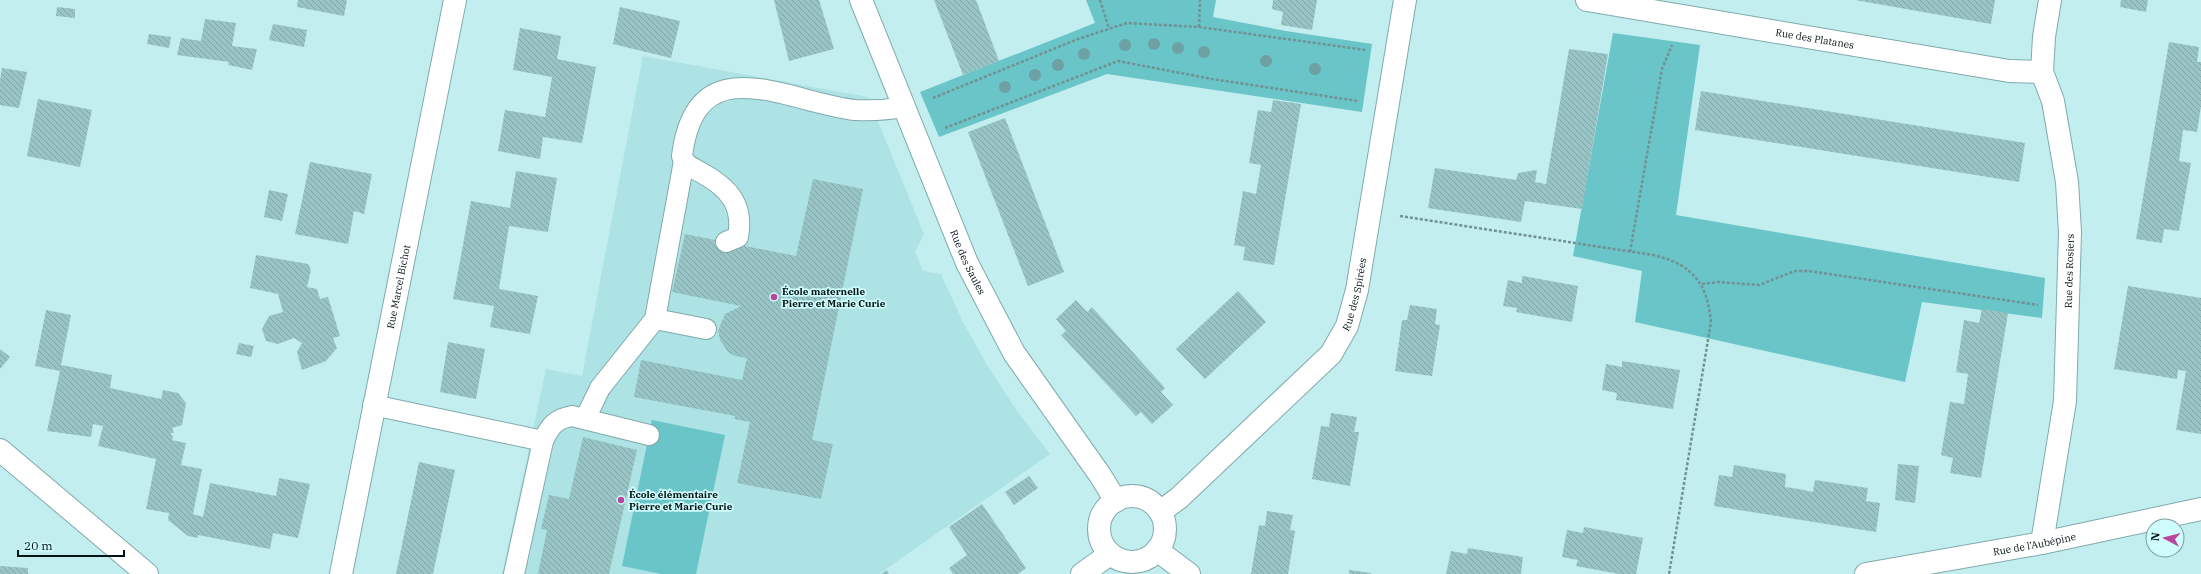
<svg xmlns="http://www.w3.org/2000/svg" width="2201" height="574" viewBox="0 0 2201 574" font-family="'IBM Plex Serif',serif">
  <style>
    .built { fill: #ade3e4 }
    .green { fill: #69c5c8 }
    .building { fill: url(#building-back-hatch) }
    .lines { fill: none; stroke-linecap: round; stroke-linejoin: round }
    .service-casing { stroke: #80aaac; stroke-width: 22 }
    .minor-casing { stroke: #80aaac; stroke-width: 24 }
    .path { stroke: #719193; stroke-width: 2.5; stroke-dasharray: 3 2; stroke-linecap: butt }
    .service { stroke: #fff; stroke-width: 20 }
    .minor { stroke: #fff; stroke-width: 22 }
    .tree { fill: #6ea1a3 }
    .poi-dot { fill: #ba459c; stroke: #cffcfd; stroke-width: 1.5 }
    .labels { text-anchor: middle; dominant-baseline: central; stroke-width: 3.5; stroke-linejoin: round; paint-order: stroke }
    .street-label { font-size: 10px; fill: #031213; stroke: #cffcfd }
    .poi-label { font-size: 10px; font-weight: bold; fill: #031213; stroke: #cffcfd; text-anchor: start }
  </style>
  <defs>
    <pattern id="building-back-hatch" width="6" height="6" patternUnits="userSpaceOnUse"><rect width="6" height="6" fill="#99c4c6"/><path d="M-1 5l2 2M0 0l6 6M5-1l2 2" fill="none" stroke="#82a7a9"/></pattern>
  </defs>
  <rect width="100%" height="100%" fill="#c2eef0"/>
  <polygon class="built" points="643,56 868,97 924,234 915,252 923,271 941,274 962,320 987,365 1017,411 1050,454 879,574 502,574 546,369 582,376"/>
  <g class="green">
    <polygon points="1086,0 1216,0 1213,17 1286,31 1372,44 1362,112 1107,74 939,137 920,92 1095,23"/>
    <polygon points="1613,33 1700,45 1676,215 2045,278 2042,318 1922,302 1905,382 1635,322 1642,271 1573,256"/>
    <polygon points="652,420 725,435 696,574 661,574 622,566"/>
  </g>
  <g class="building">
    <polygon points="298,0 347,0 344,16 297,7"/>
    <polygon points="774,0 819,0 834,49 789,61"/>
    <polygon points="934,0 976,0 999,61 963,75"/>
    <polygon points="1273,0 1317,0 1312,30 1281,25 1283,12 1272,9"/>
    <polygon points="1855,0 1995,0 1991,24"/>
    <polygon points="2121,0 2148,0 2146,12 2120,7"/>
    <polygon points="57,7 75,9 75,18 56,16"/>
    <polygon points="620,7 680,21 671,58 613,44"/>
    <polygon points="205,19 236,23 232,46 257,49 252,70 228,65 229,62 177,55 181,38 201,41"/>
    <polygon points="273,24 307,30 304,47 269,40"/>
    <polygon points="520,28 561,36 557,59 596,67 582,143 543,137 540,159 498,151 505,110 545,117 552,77 513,70"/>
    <polygon points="149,34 171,37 169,48 147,44"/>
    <polygon points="2169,42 2199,47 2197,62 2201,62 2201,106 2197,132 2183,130 2179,161 2191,163 2179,231 2164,229 2162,243 2136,239"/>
    <polygon points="1569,49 1608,54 1582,209 1525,201 1521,222 1428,208 1435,168 1516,180 1518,173 1537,170 1535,182 1546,184"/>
    <polygon points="2,68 27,72 19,108 0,105 0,80"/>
    <polygon points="1701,91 2025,143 2019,182 1695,130"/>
    <polygon points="38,99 92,110 80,167 27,156"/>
    <polygon points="1273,100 1301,104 1274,265 1243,260 1245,247 1234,245 1243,191 1256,194 1261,165 1249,163 1258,110 1271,112"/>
    <polygon points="1005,118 1064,272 1028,286 968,132"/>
    <polygon points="310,162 372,174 364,214 354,211 348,244 295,234"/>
    <polygon points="516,171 557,178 548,232 509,226 499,289 538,296 530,334 490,327 494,306 453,299 471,201 510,208"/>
    <polygon points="813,179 863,189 812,440 833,444 821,499 737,483 750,422 734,419 735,416 634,397 641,360 742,380 747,358 735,356 728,352 720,340 718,331 725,314 741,306 672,292 685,234 796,256"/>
    <polygon points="269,190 288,194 282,221 264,217"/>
    <polygon points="256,255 308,264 311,270 307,287 317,289 320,299 328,297 340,336 333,338 337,348 326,361 302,370 297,352 302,343 294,338 278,344 266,341 262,329 269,316 283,312 278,294 250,288"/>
    <polygon points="1522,276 1578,286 1572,322 1516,312 1517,308 1503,306 1508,280 1522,283"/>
    <polygon points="2128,286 2201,298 2201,434 2176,430 2186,371 2178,370 2177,379 2114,369"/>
    <polygon points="1238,291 1266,322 1205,379 1176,349"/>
    <polygon points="1076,300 1087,312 1092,307 1165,388 1161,392 1173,405 1152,424 1141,412 1136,416 1061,335 1066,331 1056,319"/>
    <polygon points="1410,305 1437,309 1435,324 1440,325 1432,376 1395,371 1402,320 1407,320"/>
    <polygon points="1982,309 2008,313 1981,478 1950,473 1953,458 1941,455 1950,402 1964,404 1968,374 1956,372 1964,320 1979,323"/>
    <polygon points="46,310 71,315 61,365 112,375 110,388 161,399 163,390 178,393 186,403 182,425 172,428 174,433 170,433 173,437 172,440 186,443 181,465 202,469 193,514 203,517 210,483 276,496 279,478 310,484 298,538 273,533 270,549 198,535 198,538 188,536 168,520 169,513 146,509 156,459 98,446 103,426 93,424 91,437 47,431 60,371 35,366"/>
    <polygon points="448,342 485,349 476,399 440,392"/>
    <polygon points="239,343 254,346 251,357 236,354"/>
    <polygon points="0,349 10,357 0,369"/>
    <polygon points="1622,361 1680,370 1673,409 1616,400 1617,393 1602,390 1606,364 1622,367"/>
    <polygon points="1331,413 1357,417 1354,432 1359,432 1350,486 1312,479 1321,426 1329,427"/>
    <polygon points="583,437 637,450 609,574 538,574 547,530 541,529 549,495 569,499"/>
    <polygon points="419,462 455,470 433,574 396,574"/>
    <polygon points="1898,464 1919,466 1915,503 1895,500"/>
    <polygon points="1734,465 1786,474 1785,487 1799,489 1813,492 1815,480 1868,488 1866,501 1880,503 1876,532 1714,506 1719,475 1732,477"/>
    <polygon points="1029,476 1038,488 1014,505 1005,492"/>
    <polygon points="982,504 1026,568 1018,574 953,574 949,568 967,555 949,527"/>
    <polygon points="1267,511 1293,515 1290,530 1295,531 1288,574 1251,574 1259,525 1265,526"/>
    <polygon points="1584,527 1643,538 1636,574 1619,574 1576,566 1578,560 1562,557 1567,530 1583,533"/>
    <polygon points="1468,548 1523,557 1521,574 1446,574 1451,551 1467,554"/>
    <polygon points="0,566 28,568 28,574 0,574"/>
    <polygon points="887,570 889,574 881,574"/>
    <polygon points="1349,570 1371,573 1371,574 1349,574"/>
  </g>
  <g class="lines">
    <defs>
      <g id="service">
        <path d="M726,242L738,237C744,205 729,188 702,173C694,168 685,166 682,156C696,44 786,102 855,110C872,111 887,110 904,107"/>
        <polyline points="655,319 706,329"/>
        <polyline points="373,405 543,441 514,574"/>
        <polyline points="585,419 600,388 655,319 684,161"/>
        <path d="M543,441C550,426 555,419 572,416L649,435"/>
      </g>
      <g id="minor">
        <path id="s1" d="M861,0L967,263L1014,353L1100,475L1116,501"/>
        <path id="s2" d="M1587,0L2009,71L2042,72"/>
        <polyline points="0,450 147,574"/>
        <circle cx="1132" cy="529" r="33"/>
        <path id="s3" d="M1160,512L1179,498L1331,354L1347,326L1357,290L1405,0"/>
        <path id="s4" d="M2042,543L2065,401L2070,232L2067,182L2053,101L2042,72L2044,37L2050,0"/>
        <polyline points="1157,550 1189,574"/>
        <path id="s5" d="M341,574L455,0"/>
        <polyline points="1082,574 1110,554"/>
        <path id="s6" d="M1866,574L2042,543L2201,509"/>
      </g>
    </defs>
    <use href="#service" class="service-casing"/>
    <use href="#minor" class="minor-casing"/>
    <g class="path">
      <polyline points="1100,0 1109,29"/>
      <polyline points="1199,27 1200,0"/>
      <polyline points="933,98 1078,39 1127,23 1199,27 1366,50"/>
      <polyline points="945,128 1118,61 1212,79 1358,101"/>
      <path d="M1400,216L1653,255C1692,264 1707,282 1711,322L1669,574"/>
      <polyline points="1630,252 1662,69 1672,45"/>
      <polyline points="1702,284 1718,282 1759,285 1795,271 1809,271 2038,305"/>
    </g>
    <use href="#service" class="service"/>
    <use href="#minor" class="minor"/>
  </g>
  <g class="tree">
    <circle cx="1154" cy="44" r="6"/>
    <circle cx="1125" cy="45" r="6"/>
    <circle cx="1178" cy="48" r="6"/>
    <circle cx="1204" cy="52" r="6"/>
    <circle cx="1084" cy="54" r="6"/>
    <circle cx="1266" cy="61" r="6"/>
    <circle cx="1058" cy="65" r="6"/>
    <circle cx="1315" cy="69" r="6"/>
    <circle cx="1035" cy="75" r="6"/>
    <circle cx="1005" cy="87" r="6"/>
  </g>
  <g class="poi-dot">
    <circle cx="774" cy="297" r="4"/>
    <circle cx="621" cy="500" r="4"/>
  </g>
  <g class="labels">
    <g class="street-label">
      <text stroke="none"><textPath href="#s2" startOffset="231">Rue des Platanes</textPath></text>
      <text stroke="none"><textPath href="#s1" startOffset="283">Rue des Saules</textPath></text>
      <text stroke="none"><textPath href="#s4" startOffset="274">Rue des Rosiers</textPath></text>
      <text stroke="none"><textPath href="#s5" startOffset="293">Rue Marcel Bichot</textPath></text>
      <text stroke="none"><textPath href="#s3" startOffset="298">Rue des Spirées</textPath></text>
      <text stroke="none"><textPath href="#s6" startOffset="171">Rue de l’Aubépine</textPath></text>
    </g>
    <g class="poi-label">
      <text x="782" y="291">École maternelle<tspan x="782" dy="12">Pierre et Marie Curie</tspan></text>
      <text x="629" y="494">École élémentaire<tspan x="629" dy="12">Pierre et Marie Curie</tspan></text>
    </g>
  </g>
  <g transform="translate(2165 538) rotate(277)"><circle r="19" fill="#cffcfd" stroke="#7d9e9f"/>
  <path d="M0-3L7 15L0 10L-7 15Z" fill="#ba459c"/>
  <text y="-6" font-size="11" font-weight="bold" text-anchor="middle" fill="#031213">N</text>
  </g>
  <path d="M18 550v6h106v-6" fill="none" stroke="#031213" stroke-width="2"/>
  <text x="24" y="550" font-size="12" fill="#031213" stroke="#cffcfd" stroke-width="3" paint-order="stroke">20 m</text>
</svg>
